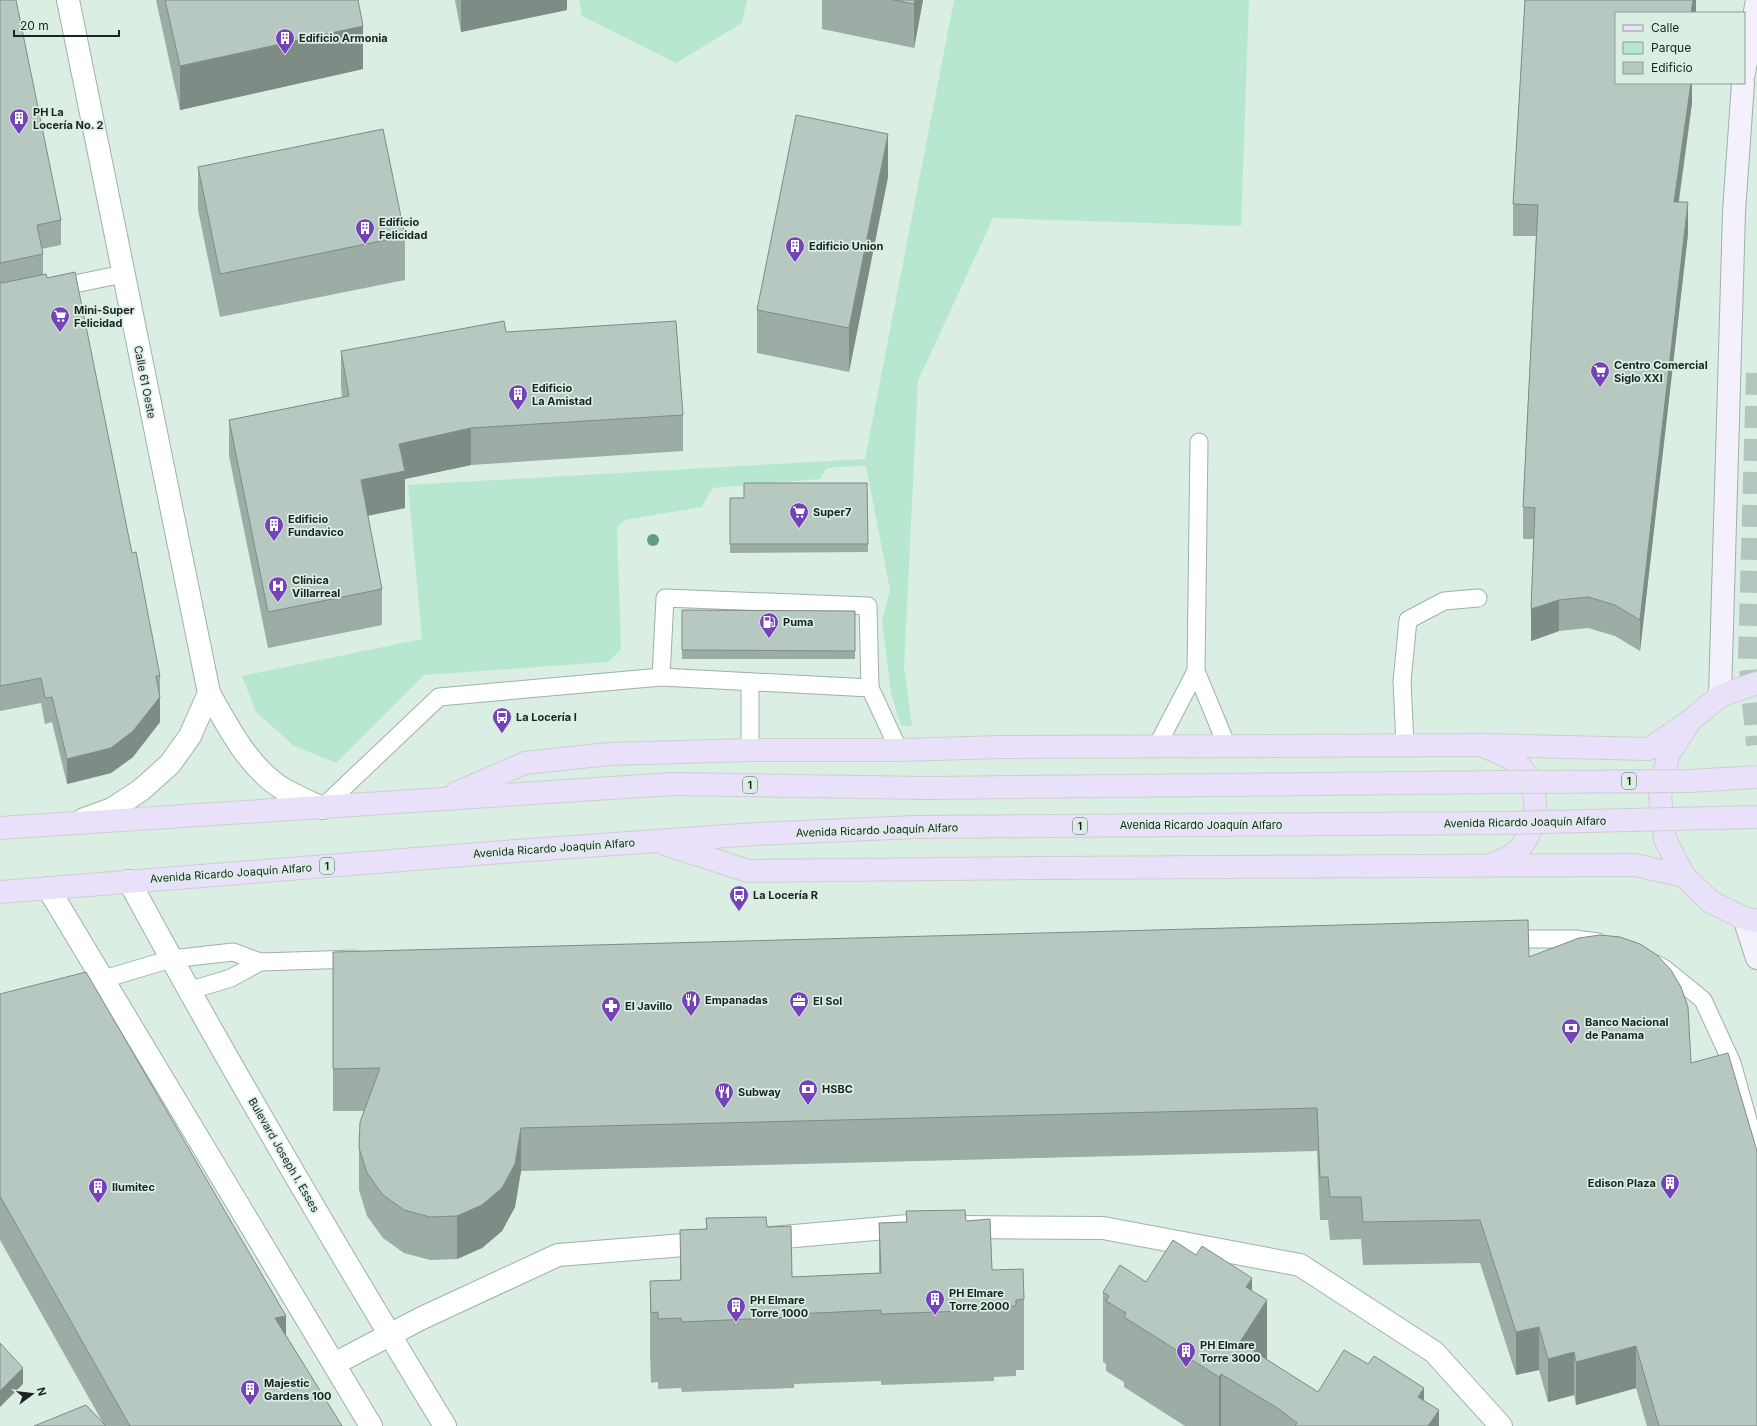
<svg xmlns="http://www.w3.org/2000/svg" width="1757" height="1426" viewBox="0 0 1757 1426" font-family="Inter,sans-serif">
  <style>
    .green { fill: #b8e7d0 }
    .lines { fill: none; stroke-linecap: round; stroke-linejoin: round }
    .secondary-tunnel { stroke: #b4c5bd; stroke-width: 22; stroke-dasharray: 22 11; stroke-linecap: butt }
    .service-casing { stroke: #9fb1a8; stroke-width: 19 }
    .minor-casing { stroke: #9fb1a8; stroke-width: 24 }
    .secondary-casing { stroke: #9fb1a8; stroke-width: 24 }
    .primary-casing { stroke: #cdcfce; stroke-width: 24 }
    .service { stroke: #fff; stroke-width: 17 }
    .minor { stroke: #fff; stroke-width: 22 }
    .secondary { stroke: #f4f0fc; stroke-width: 22 }
    .primary { stroke: #e8e1f9; stroke-width: 22 }
    .primary-bridge-casing { stroke: #cdcfce; stroke-width: 24; stroke-linecap: butt }
    .primary-bridge { stroke: #e8e1f9; stroke-width: 22 }
    .tree { fill: #629b88 }
    .wall { fill: #9daca4 }
    .shaded-wall { fill: #7f8c86 }
    .building { fill: #b6c8bf; stroke: #7f8c86 }
    .labels { text-anchor: middle; dominant-baseline: central; stroke-width: 3.5; stroke-linejoin: round; paint-order: stroke }
    .shield { fill: #daeee4; stroke: #55605b; stroke-width: 1 }
    .shield-label { font-size: 10px; font-weight: bold; fill: #1c2320 }
    .poi-label { font-size: 11px; font-weight: bold; fill: #1c2320; stroke: #daeee4; text-anchor: start }
    .street-label { font-size: 11px; fill: #1c2320; stroke: #daeee4 }
  </style>
  <rect width="100%" height="100%" fill="#daeee4"/>
  <g class="green">
    <polygon points="579,0 747,0 742,23 676,63 582,16"/>
    <polygon points="954,0 1249,0 1241,226 993,218 918,381 904,667 912,726 901,726 891,693 882,621 890,590 866,466 835,467 826,469 820,479 712,488 702,507 624,520 617,528 621,649 608,662 424,675 336,763 294,746 256,712 242,676 422,639 408,485 865,459"/>
  </g>
  <g class="lines">
    <polyline class="secondary-tunnel" points="1757,373 1749,659 1757,745"/>
    <defs>
      <g id="service">
        <polyline points="55,288 123,274"/>
        <polyline points="1199,442 1196,671 1227,746"/>
        <polyline points="661,677 665,598 868,606 870,688"/>
        <polyline points="750,682 750,750"/>
        <polyline points="1405,745 1402,681 1408,620 1444,601 1478,598"/>
        <polyline points="1157,746 1196,671"/>
        <polyline points="322,808 439,697 661,677 870,688 899,750"/>
        <polyline points="1505,939 1575,939 1598,942"/>
        <polyline points="1656,964 1665,969 1703,1000 1732,1063 1757,1152"/>
        <polyline points="104,979 171,959 233,952 260,962 355,959"/>
        <polyline points="188,991 231,978 260,962"/>
      </g>
      <g id="minor">
        <path d="M68,0L209,693C228,727 249,768 283,789C296,796 309,802 322,808"/>
        <polyline points="84,819 112,809 141,790 170,764 190,736 209,693"/>
        <path d="M129,881C229,1066 336,1247 445,1426"/>
        <polyline points="48,888 371,1426"/>
        <polyline points="960,1227 1103,1228 1300,1265 1434,1352 1501,1426"/>
        <polyline points="761,1239 908,1226"/>
        <polyline points="334,1364 422,1318 558,1255 709,1243"/>
      </g>
      <g id="secondary">
        <polyline points="1744,73 1757,0"/>
        <polyline points="1720,696 1734,212 1743,83"/>
        <polyline points="1744,918 1757,958"/>
      </g>
      <g id="primary">
        <polyline points="1757,683 1720,696 1691,720 1668,755 1660,797 1665,839 1684,876 1711,902 1744,918 1757,921"/>
        <path d="M1486,747C1494,751 1503,754 1511,759C1543,781 1542,828 1515,853C1509,858 1499,861 1492,864"/>
        <polyline points="456,793 525,763 609,754 750,750 899,750 1001,747 1483,745 1649,749 1691,720"/>
        <polyline points="0,828 672,784 928,788 1501,782"/>
        <polyline points="665,844 748,871 1038,868 1635,865 1684,876"/>
        <polyline points="0,892 516,851 755,834 915,827 1506,823"/>
      </g>
    </defs>
    <use href="#service" class="service-casing"/>
    <use href="#minor" class="minor-casing"/>
    <use href="#secondary" class="secondary-casing"/>
    <use href="#primary" class="primary-casing"/>
    <use href="#service" class="service"/>
    <use href="#minor" class="minor"/>
    <use href="#secondary" class="secondary"/>
    <use href="#primary" class="primary"/>
    <defs>
      <g id="primary-bridge">
        <polyline points="1501,782 1689,781 1757,777"/>
        <polyline points="1506,823 1757,817"/>
      </g>
    </defs>
    <use href="#primary-bridge" class="primary-bridge-casing"/>
    <use href="#primary-bridge" class="primary-bridge"/>
  </g>
  <circle class="tree" cx="653" cy="540" r="6"/>
  <g class="wall">
    <polygon points="0,0 61,220 61,245 41,249 43,254 43,275 47,278 132,553 160,676 160,722 133,757 111,773 67,784 52,722 45,724 41,703 0,711"/>
    <polygon points="156,0 358,0 363,69 180,110"/>
    <polygon points="455,0 567,0 567,10 461,32"/>
    <polygon points="822,0 923,0 914,48 822,29"/>
    <polygon points="1525,0 1696,0 1696,13 1616,13 1616,83 1692,83 1692,103 1679,202 1688,202 1688,234 1640,651 1615,636 1588,628 1559,631 1531,641 1531,609 1534,539 1523,539 1523,507 1536,236 1513,236 1513,204"/>
    <polygon points="198,167 405,236 405,280 220,317 198,210"/>
    <polygon points="888,177 849,372 757,353 757,310"/>
    <polygon points="506,332 683,415 683,451 471,465 405,479 405,508 368,516 382,589 382,625 268,648 229,456 229,420 342,397 341,387 341,351"/>
    <polygon points="867,483 868,552 730,553 730,498 744,498"/>
    <polygon points="682,610 855,611 855,659 682,659"/>
    <polygon points="333,952 1529,957 1691,1063 1757,1426 1647,1426 1636,1388 1576,1405 1574,1395 1548,1402 1539,1370 1516,1375 1480,1263 1363,1265 1361,1239 1330,1240 1328,1220 1320,1220 1317,1151 521,1171 515,1207 502,1231 482,1248 457,1259 430,1260 404,1253 383,1238 367,1216 359,1190 359,1148 364,1111 333,1111"/>
    <polygon points="0,994 286,1335 342,1426 34,1426 103,1423 0,1240"/>
    <polygon points="906,1211 966,1221 992,1270 1024,1299 1024,1370 1016,1370 1016,1376 994,1377 994,1381 881,1385 881,1381 794,1384 794,1388 682,1392 681,1388 658,1389 658,1382 651,1383 650,1352 650,1281 680,1280 680,1230 706,1229 706,1218 767,1227 792,1277 879,1273 879,1223 906,1222"/>
    <polygon points="1252,1290 1267,1360 1318,1392 1424,1400 1439,1426 1185,1426 1124,1387 1124,1382 1106,1371 1106,1364 1103,1362 1103,1292"/>
  </g>
  <g class="shaded-wall">
    <polygon points="461,0 567,0 567,10 461,32"/>
    <polygon points="915,0 923,0 914,48 914,4"/>
    <polygon points="1693,0 1696,0 1696,13 1691,13"/>
    <polygon points="363,26 363,69 180,110 180,66"/>
    <polygon points="1691,83 1692,83 1692,103 1674,233 1674,202"/>
    <polygon points="888,134 888,177 849,372 849,328"/>
    <polygon points="1688,202 1688,234 1640,651 1640,620"/>
    <polygon points="471,428 471,465 405,479 405,508 361,517 361,480 399,444"/>
    <polygon points="1559,600 1559,631 1531,641 1531,609"/>
    <polygon points="160,697 160,722 133,757 111,773 67,784 67,759"/>
    <polygon points="521,1128 521,1171 515,1207 502,1231 482,1248 457,1259 457,1216"/>
    <polygon points="1252,1278 1252,1324 1267,1300 1267,1370 1240,1342 1246,1287"/>
    <polygon points="286,1316 286,1359 275,1318"/>
    <polygon points="1539,1327 1539,1370 1516,1375 1516,1332"/>
    <polygon points="1636,1346 1636,1388 1576,1405 1576,1362"/>
    <polygon points="1574,1352 1574,1395 1548,1402 1548,1359"/>
    <polygon points="23,1368 23,1384 0,1407 0,1391"/>
    <polygon points="1221,1374 1221,1426 1219,1426 1219,1377"/>
    <polygon points="1424,1388 1424,1426 1418,1397"/>
    <polygon points="1439,1410 1439,1426 1428,1426"/>
  </g>
  <g class="building">
    <polygon points="0,0 16,0 61,220 37,225 43,254 0,263"/>
    <polygon points="165,0 358,0 363,26 180,66"/>
    <polygon points="893,0 915,0 914,4"/>
    <polygon points="1525,0 1693,0 1691,13 1616,13 1616,83 1691,83 1674,202 1688,202 1640,620 1615,605 1588,597 1559,600 1531,609 1535,508 1523,507 1538,205 1513,204"/>
    <polygon points="796,115 888,134 849,328 757,310"/>
    <polygon points="383,129 405,236 220,274 198,167"/>
    <polygon points="75,272 132,553 136,552 160,676 156,676 160,697 133,731 111,748 67,759 52,697 45,698 41,678 0,686 0,282 2,283 46,274 47,278"/>
    <polygon points="504,321 506,332 676,321 683,415 471,428 399,444 405,471 361,480 382,589 268,612 229,420 349,396 341,351"/>
    <polygon points="744,483 867,483 868,544 730,544 730,498 744,498"/>
    <polygon points="682,610 855,611 855,651 682,650"/>
    <polygon points="1528,920 1529,957 1579,938 1600,935 1620,937 1640,944 1657,955 1671,970 1681,987 1688,1007 1691,1063 1728,1053 1757,1151 1757,1426 1659,1426 1636,1346 1576,1362 1574,1352 1548,1359 1539,1327 1516,1332 1480,1220 1363,1222 1361,1197 1330,1197 1328,1177 1320,1177 1317,1108 521,1128 515,1164 502,1188 482,1205 457,1216 430,1217 404,1210 383,1195 367,1173 359,1148 360,1122 380,1068 333,1069 333,952"/>
    <polygon points="86,972 286,1316 275,1318 342,1426 130,1426 0,1196 0,994"/>
    <polygon points="965,1210 966,1221 990,1219 992,1270 1023,1269 1024,1299 1016,1300 1016,1306 994,1306 994,1310 881,1314 881,1310 794,1314 794,1317 682,1322 681,1318 658,1319 658,1312 651,1313 650,1281 681,1280 680,1230 707,1229 706,1218 766,1217 767,1227 791,1226 792,1277 881,1273 879,1223 907,1222 906,1211"/>
    <polygon points="1173,1240 1196,1255 1202,1246 1252,1278 1246,1287 1267,1300 1240,1342 1266,1359 1318,1392 1344,1350 1368,1364 1374,1356 1424,1388 1418,1397 1439,1410 1428,1426 1295,1426 1297,1423 1279,1409 1221,1374 1219,1377 1124,1317 1126,1313 1106,1301 1109,1296 1103,1292 1120,1265 1146,1282"/>
    <polygon points="0,1343 23,1368 0,1391"/>
    <polygon points="86,1405 106,1426 34,1426"/>
  </g>
  <defs>
    <symbol id="building-pin" viewBox="-11 -11 22 30"><path d="M0 17L-7.5 6A9.5 9.5 0 1 1 7.5 6Z" fill="#7542b9" stroke="#daeee4"/><path d="M-4-6H4V6H1V3H-1V6H-4ZM-2.5-4.3h1.7v1.8h-1.7ZM.8-4.3h1.7v1.8H.8ZM-2.5-1h1.7V.8h-1.7ZM.8-1h1.7V.8H.8Z" fill="#fff"/></symbol>
    <symbol id="supermarket-pin" viewBox="-11 -11 22 30"><path d="M0 17L-7.5 6A9.5 9.5 0 1 1 7.5 6Z" fill="#7542b9" stroke="#daeee4"/><path d="M-6-5.5h2.5l.6 2H6L4.5 2H-2.5L-4.4-4H-6ZM-1.5 3.2a1.3 1.3 0 1 0 .1 0ZM3 3.2a1.3 1.3 0 1 0 .1 0Z" fill="#fff"/></symbol>
    <symbol id="hospital-pin" viewBox="-11 -11 22 30"><path d="M0 17L-7.5 6A9.5 9.5 0 1 1 7.5 6Z" fill="#7542b9" stroke="#daeee4"/><path d="M-5-5h3v3.5h4V-5h3V5h-3V1.5h-4V5h-3Z" fill="#fff"/></symbol>
    <symbol id="fuel-pin" viewBox="-11 -11 22 30"><path d="M0 17L-7.5 6A9.5 9.5 0 1 1 7.5 6Z" fill="#7542b9" stroke="#daeee4"/><path d="M-5.5-6h7V0h2V4h1.3V-2.5L3-4.5l.8-.8L6-3V5H2.5V1h-1V6h-7ZM-4.2-4.7v3.2H.2V-4.7Z" fill="#fff"/></symbol>
    <symbol id="bus-pin" viewBox="-11 -11 22 30"><path d="M0 17L-7.5 6A9.5 9.5 0 1 1 7.5 6Z" fill="#7542b9" stroke="#daeee4"/><path d="M-5-6H5V4H4V6H2V4H-2V6H-4V4H-5ZM-3.5-4V0h7V-4ZM-3.5 1.2v1.5H-2V1.2ZM2 1.2v1.5H3.5V1.2Z" fill="#fff"/></symbol>
    <symbol id="restaurant-pin" viewBox="-11 -11 22 30"><path d="M0 17L-7.5 6A9.5 9.5 0 1 1 7.5 6Z" fill="#7542b9" stroke="#daeee4"/><path d="M-5-6h1v4h1v-4h1v4h1v-4h1v5L-1.5 .5V6h-2V.5L-5-1ZM5-6V6H3V1.5H1.5Q1.5-4 5-6Z" fill="#fff"/></symbol>
    <symbol id="office-pin" viewBox="-11 -11 22 30"><path d="M0 17L-7.5 6A9.5 9.5 0 1 1 7.5 6Z" fill="#7542b9" stroke="#daeee4"/><path d="M-6-3h4V-5.5h4V-3h4V5H-6ZM-1-4.5V-3h2v-1.5ZM-6 0V1H6V0Z" fill="#fff"/></symbol>
    <symbol id="pharmacy-pin" viewBox="-11 -11 22 30"><path d="M0 17L-7.5 6A9.5 9.5 0 1 1 7.5 6Z" fill="#7542b9" stroke="#daeee4"/><path d="M-2-6h4v4h4v4h-4v4h-4v-4h-4v-4h4Z" fill="#fff"/></symbol>
    <symbol id="bank-pin" viewBox="-11 -11 22 30"><path d="M0 17L-7.5 6A9.5 9.5 0 1 1 7.5 6Z" fill="#7542b9" stroke="#daeee4"/><path d="M-6-4H6V4H-6ZM0-2.3a2.3 2.3 0 1 0 0 4.6a2.3 2.3 0 1 0 0-4.6Z" fill="#fff"/></symbol>
  </defs>
  <g fill-rule="evenodd">
    <use href="#building-pin" x="274" y="27" width="22" height="30"/>
    <use href="#building-pin" x="8" y="107" width="22" height="30"/>
    <use href="#building-pin" x="354" y="217" width="22" height="30"/>
    <use href="#building-pin" x="784" y="235" width="22" height="30"/>
    <use href="#supermarket-pin" x="49" y="305" width="22" height="30"/>
    <use href="#supermarket-pin" x="1589" y="360" width="22" height="30"/>
    <use href="#building-pin" x="507" y="383" width="22" height="30"/>
    <use href="#supermarket-pin" x="788" y="501" width="22" height="30"/>
    <use href="#building-pin" x="263" y="514" width="22" height="30"/>
    <use href="#hospital-pin" x="267" y="575" width="22" height="30"/>
    <use href="#fuel-pin" x="758" y="611" width="22" height="30"/>
    <use href="#bus-pin" x="491" y="706" width="22" height="30"/>
    <use href="#bus-pin" x="728" y="884" width="22" height="30"/>
    <use href="#restaurant-pin" x="680" y="989" width="22" height="30"/>
    <use href="#office-pin" x="788" y="990" width="22" height="30"/>
    <use href="#pharmacy-pin" x="600" y="995" width="22" height="30"/>
    <use href="#bank-pin" x="1560" y="1017" width="22" height="30"/>
    <use href="#bank-pin" x="797" y="1078" width="22" height="30"/>
    <use href="#restaurant-pin" x="713" y="1081" width="22" height="30"/>
    <use href="#building-pin" x="1659" y="1172" width="22" height="30"/>
    <use href="#building-pin" x="87" y="1176" width="22" height="30"/>
    <use href="#building-pin" x="924" y="1288" width="22" height="30"/>
    <use href="#building-pin" x="725" y="1295" width="22" height="30"/>
    <use href="#building-pin" x="1175" y="1340" width="22" height="30"/>
    <use href="#building-pin" x="239" y="1378" width="22" height="30"/>
  </g>
  <g class="labels">
    <g class="shield">
      <rect x="1622" y="773" width="14" height="16" rx="3"/>
      <rect x="743" y="777" width="14" height="16" rx="3"/>
      <rect x="1073" y="818" width="14" height="16" rx="3"/>
      <rect x="320" y="858" width="14" height="16" rx="3"/>
    </g>
    <g class="shield-label">
      <text x="1629" y="781">1</text>
      <text x="750" y="785">1</text>
      <text x="1080" y="826">1</text>
      <text x="327" y="866">1</text>
    </g>
    <g class="poi-label">
      <text x="299" y="38">Edificio Armonia</text>
      <text x="33" y="112">PH La<tspan x="33" dy="13">Locería No. 2</tspan></text>
      <text x="379" y="222">Edificio<tspan x="379" dy="13">Felicidad</tspan></text>
      <text x="809" y="246">Edificio Union</text>
      <text x="74" y="310">Mini-Super<tspan x="74" dy="13">Felicidad</tspan></text>
      <text x="1614" y="365">Centro Comercial<tspan x="1614" dy="13">Siglo XXI</tspan></text>
      <text x="532" y="388">Edificio<tspan x="532" dy="13">La Amistad</tspan></text>
      <text x="813" y="512">Super7</text>
      <text x="288" y="519">Edificio<tspan x="288" dy="13">Fundavico</tspan></text>
      <text x="292" y="580">Clínica<tspan x="292" dy="13">Villarreal</tspan></text>
      <text x="783" y="622">Puma</text>
      <text x="516" y="717">La Locería I</text>
      <text x="753" y="895">La Locería R</text>
      <text x="705" y="1000">Empanadas</text>
      <text x="813" y="1001">El Sol</text>
      <text x="625" y="1006">El Javillo</text>
      <text x="1585" y="1022">Banco Nacional<tspan x="1585" dy="13">de Panama</tspan></text>
      <text x="822" y="1089">HSBC</text>
      <text x="738" y="1092">Subway</text>
      <text x="1656" y="1183" text-anchor="end">Edison Plaza</text>
      <text x="112" y="1187">Ilumitec</text>
      <text x="949" y="1293">PH Elmare<tspan x="949" dy="13">Torre 2000</tspan></text>
      <text x="750" y="1300">PH Elmare<tspan x="750" dy="13">Torre 1000</tspan></text>
      <text x="1200" y="1345">PH Elmare<tspan x="1200" dy="13">Torre 3000</tspan></text>
      <text x="264" y="1383">Majestic<tspan x="264" dy="13">Gardens 100</tspan></text>
    </g>
    <g class="street-label">
      <text transform="translate(145 382) rotate(79)">Calle 61 Oeste</text>
      <text transform="translate(1525 822) rotate(-1)">Avenida Ricardo Joaquín Alfaro</text>
      <text x="1201" y="825">Avenida Ricardo Joaquín Alfaro</text>
      <text transform="translate(877 830) rotate(-2)">Avenida Ricardo Joaquín Alfaro</text>
      <text transform="translate(554 848) rotate(-4)">Avenida Ricardo Joaquín Alfaro</text>
      <text transform="translate(231 873) rotate(-4)">Avenida Ricardo Joaquín Alfaro</text>
      <text transform="translate(284 1155) rotate(60)">Bulevard Joseph I. Esses</text>
    </g>
  </g>
  <rect x="1615" y="12" width="130" height="72" fill="#daeee4" stroke="#8e9d96"/>
  <rect x="1623" y="25" width="20" height="6" fill="#e8e1f9" stroke="#8e9d96"/>
  <text x="1651" y="32" font-size="12" fill="#1c2320">Calle</text>
  <rect x="1623" y="42" width="20" height="12" fill="#b8e7d0" stroke="#8e9d96"/>
  <text x="1651" y="52" font-size="12" fill="#1c2320">Parque</text>
  <rect x="1623" y="62" width="20" height="12" fill="#b6c8bf" stroke="#8e9d96"/>
  <text x="1651" y="72" font-size="12" fill="#1c2320">Edificio</text>
  <g transform="translate(32 1394) rotate(75)" stroke="#daeee4" stroke-width="3" paint-order="stroke">
  <path d="M0-3L7 15L0 10L-7 15Z" fill="#1c2320"/>
  <text y="-6" font-size="11" font-weight="bold" text-anchor="middle" fill="#1c2320">N</text>
  </g>
  <path d="M14 30v6h105v-6" fill="none" stroke="#1c2320" stroke-width="2"/>
  <text x="20" y="30" font-size="12" fill="#1c2320" stroke="#daeee4" stroke-width="3" paint-order="stroke">20 m</text>
</svg>
